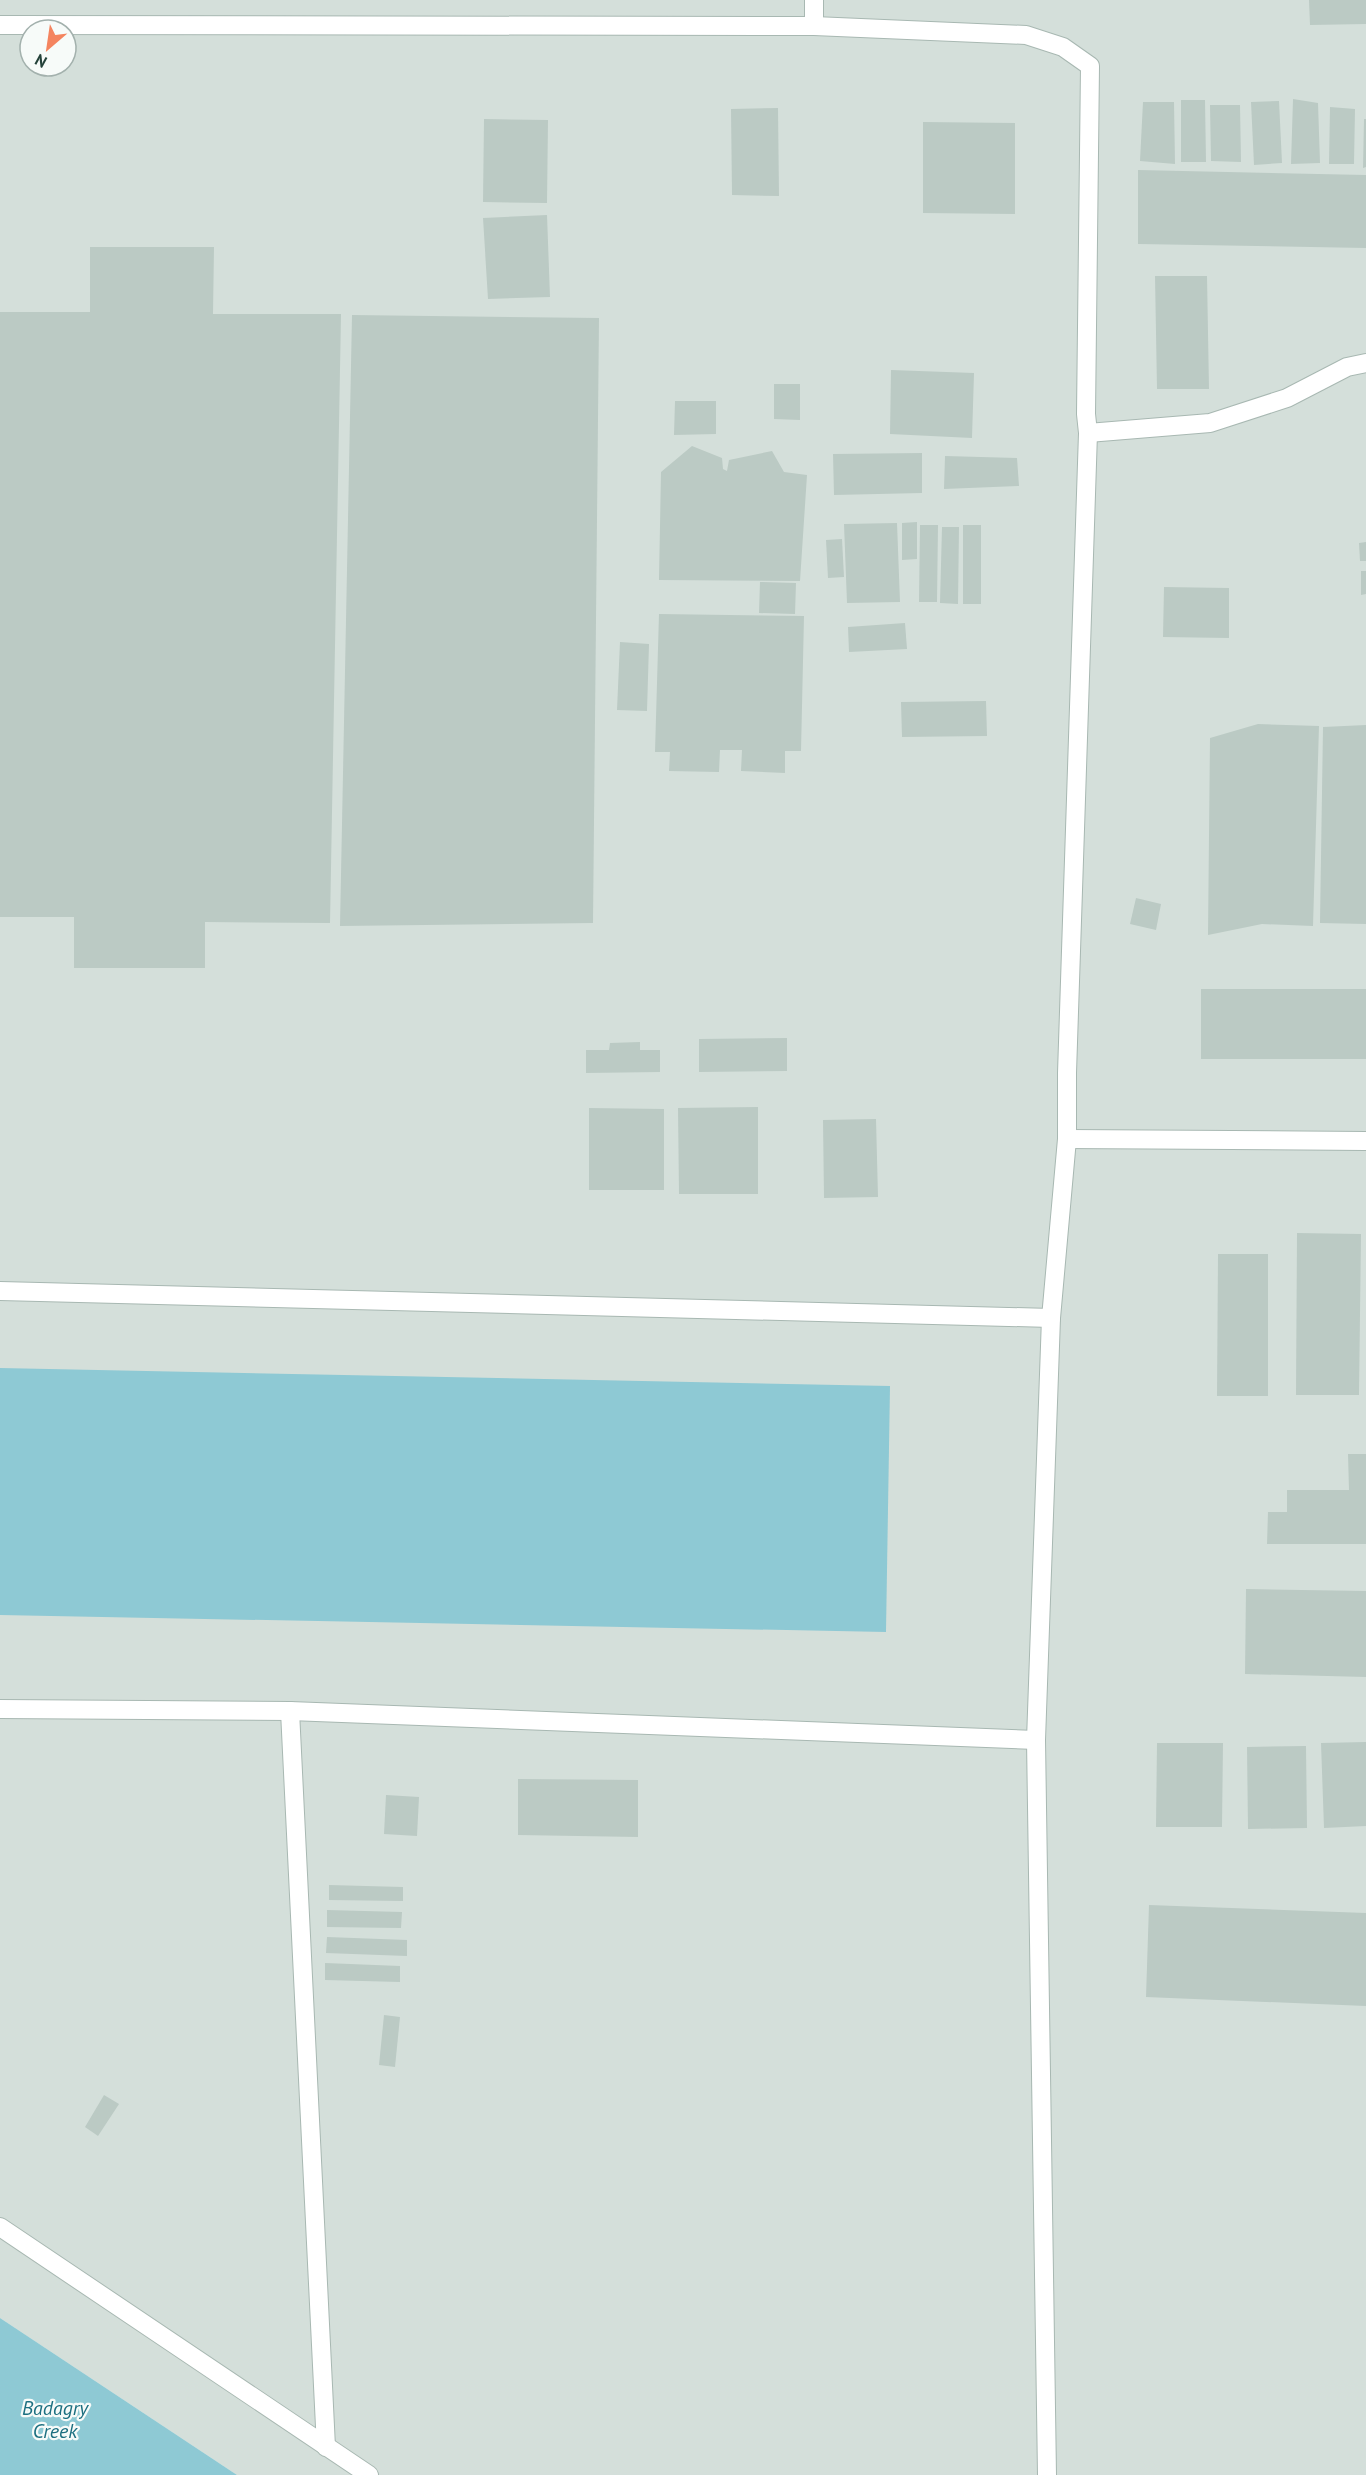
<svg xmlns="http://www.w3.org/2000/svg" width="1366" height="2475" viewBox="0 0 1366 2475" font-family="'PT Sans',sans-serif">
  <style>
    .built { fill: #d4dfda; fill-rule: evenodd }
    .water { fill: #8ec9d4 }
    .building { fill: #bbcac4 }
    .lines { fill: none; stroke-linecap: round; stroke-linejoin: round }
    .lane-casing { stroke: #a8b8b2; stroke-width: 20 }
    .lane { stroke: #fff; stroke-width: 18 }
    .labels { text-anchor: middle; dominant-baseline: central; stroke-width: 4.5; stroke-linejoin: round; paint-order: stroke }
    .water-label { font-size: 20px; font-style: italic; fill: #1c6f80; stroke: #f7fbf9 }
  </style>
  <rect width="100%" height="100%" fill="#e6efeb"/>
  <path class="built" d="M0,0H1366V2475H237L0,2318ZM30,30H66V66H30Z"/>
  <g class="water">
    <polygon points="0,1368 890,1386 886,1632 0,1615"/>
    <polygon points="0,2318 237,2475 0,2475"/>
  </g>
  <g class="building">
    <polygon points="1309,0 1366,0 1366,24 1310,25"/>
    <polygon points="1293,99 1318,103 1320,163 1291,164"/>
    <polygon points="1181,100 1205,100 1206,162 1181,162"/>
    <polygon points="1279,101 1282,163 1254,165 1251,102"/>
    <polygon points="1143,102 1174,102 1175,164 1140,161"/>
    <polygon points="1210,105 1240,105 1241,162 1211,161"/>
    <polygon points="1330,107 1355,109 1354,164 1329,164"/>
    <polygon points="778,108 779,196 732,195 731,109"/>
    <polygon points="484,119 548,120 547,203 483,202"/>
    <polygon points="1364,119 1366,119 1366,167 1363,168"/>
    <polygon points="923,122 1015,123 1015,214 923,213"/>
    <polygon points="1138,170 1366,175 1366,248 1138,244"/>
    <polygon points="547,215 550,297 488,299 483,218"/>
    <polygon points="90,247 214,247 213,314 341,314 330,923 205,922 205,968 74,968 74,917 0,917 0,312 90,312"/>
    <polygon points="1155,276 1207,276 1209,389 1157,389"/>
    <polygon points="352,315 599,318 593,923 340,926"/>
    <polygon points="891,370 974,373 972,438 890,434"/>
    <polygon points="774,384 800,384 800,420 774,419"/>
    <polygon points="675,401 716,401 716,434 674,435"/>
    <polygon points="692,446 722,458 723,469 727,471 729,460 772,451 784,472 807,475 800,581 659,580 661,472"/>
    <polygon points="922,453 922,493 834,495 833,454"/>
    <polygon points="945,456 1017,458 1019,486 944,489"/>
    <polygon points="917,522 917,559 902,560 902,523"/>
    <polygon points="897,523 900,602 847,603 844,524"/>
    <polygon points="920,525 938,525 937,602 919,602"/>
    <rect x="963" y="525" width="18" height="79"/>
    <polygon points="942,527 959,527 958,604 940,603"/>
    <polygon points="842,539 844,577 828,578 826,540"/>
    <polygon points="1366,542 1366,561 1360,561 1359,543"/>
    <polygon points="1361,571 1366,571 1366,594 1361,595"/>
    <polygon points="760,582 796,583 795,614 759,613"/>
    <polygon points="1164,587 1229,588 1229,638 1163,637"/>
    <polygon points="659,614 804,616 801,751 785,751 785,773 741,771 742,750 720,750 719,772 669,771 670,752 655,752"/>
    <polygon points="905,623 907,649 849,652 848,627"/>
    <polygon points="620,642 649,644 647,711 617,710"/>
    <polygon points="986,701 987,736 902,737 901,702"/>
    <polygon points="1258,724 1319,726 1313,926 1262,924 1208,935 1210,738"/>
    <polygon points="1366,725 1366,924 1320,923 1323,727"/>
    <polygon points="1136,898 1161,904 1156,930 1130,924"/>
    <rect x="1201" y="989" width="165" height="70"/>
    <polygon points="787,1038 787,1071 699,1072 699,1039"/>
    <polygon points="640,1042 640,1050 660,1050 660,1072 586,1073 586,1050 609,1050 610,1043"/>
    <polygon points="758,1107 758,1194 679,1194 678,1108"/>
    <polygon points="589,1108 664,1109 664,1190 589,1190"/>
    <polygon points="876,1119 878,1197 824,1198 823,1120"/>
    <polygon points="1297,1233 1361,1234 1359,1395 1296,1395"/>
    <polygon points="1218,1254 1268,1254 1268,1396 1217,1396"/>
    <polygon points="1348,1454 1366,1454 1366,1544 1267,1544 1268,1512 1287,1512 1287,1490 1349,1490"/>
    <polygon points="1246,1589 1366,1591 1366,1677 1245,1674"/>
    <polygon points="1366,1742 1366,1826 1324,1828 1321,1743"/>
    <polygon points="1157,1743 1223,1743 1222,1827 1156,1827"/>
    <polygon points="1306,1746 1307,1828 1248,1829 1247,1747"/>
    <polygon points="518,1779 638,1780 638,1837 518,1835"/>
    <polygon points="386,1795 419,1797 417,1836 384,1834"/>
    <polygon points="329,1885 403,1887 403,1901 329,1900"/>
    <polygon points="1149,1905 1366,1913 1366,2006 1146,1997"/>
    <polygon points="327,1910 402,1912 401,1928 327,1927"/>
    <polygon points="327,1937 407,1940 407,1956 326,1953"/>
    <polygon points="325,1963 400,1966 400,1982 325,1980"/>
    <polygon points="384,2015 400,2017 395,2067 379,2065"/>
    <polygon points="104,2095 119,2104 98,2136 85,2127"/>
  </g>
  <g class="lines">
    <defs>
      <g id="lane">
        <polyline points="0,25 814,26 1026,35 1063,47 1090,66 1086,414 1088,433 1067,1073 1067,1139 1051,1318 1036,1740 1047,2475"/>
        <polyline points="814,26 814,0"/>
        <polyline points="1088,433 1210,423 1287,398 1347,367 1366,363"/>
        <polyline points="1067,1139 1366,1141"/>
        <polyline points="0,1291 1051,1318"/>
        <polyline points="0,1709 290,1711 1036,1740"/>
        <polyline points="290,1711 326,2447"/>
        <polyline points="0,2227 369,2475"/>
      </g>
    </defs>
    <use href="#lane" class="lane-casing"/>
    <use href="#lane" class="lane"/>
  </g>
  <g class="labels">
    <g class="water-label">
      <text x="55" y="2408">Badagry<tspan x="55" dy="23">Creek</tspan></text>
    </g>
  </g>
  <g transform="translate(48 48) rotate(209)"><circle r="28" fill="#f7fbf9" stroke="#a3b1ad" stroke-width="1.5"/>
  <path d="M0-4.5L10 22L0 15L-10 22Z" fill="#f4845f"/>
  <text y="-9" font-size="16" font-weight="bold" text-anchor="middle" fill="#24423a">N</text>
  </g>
</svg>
